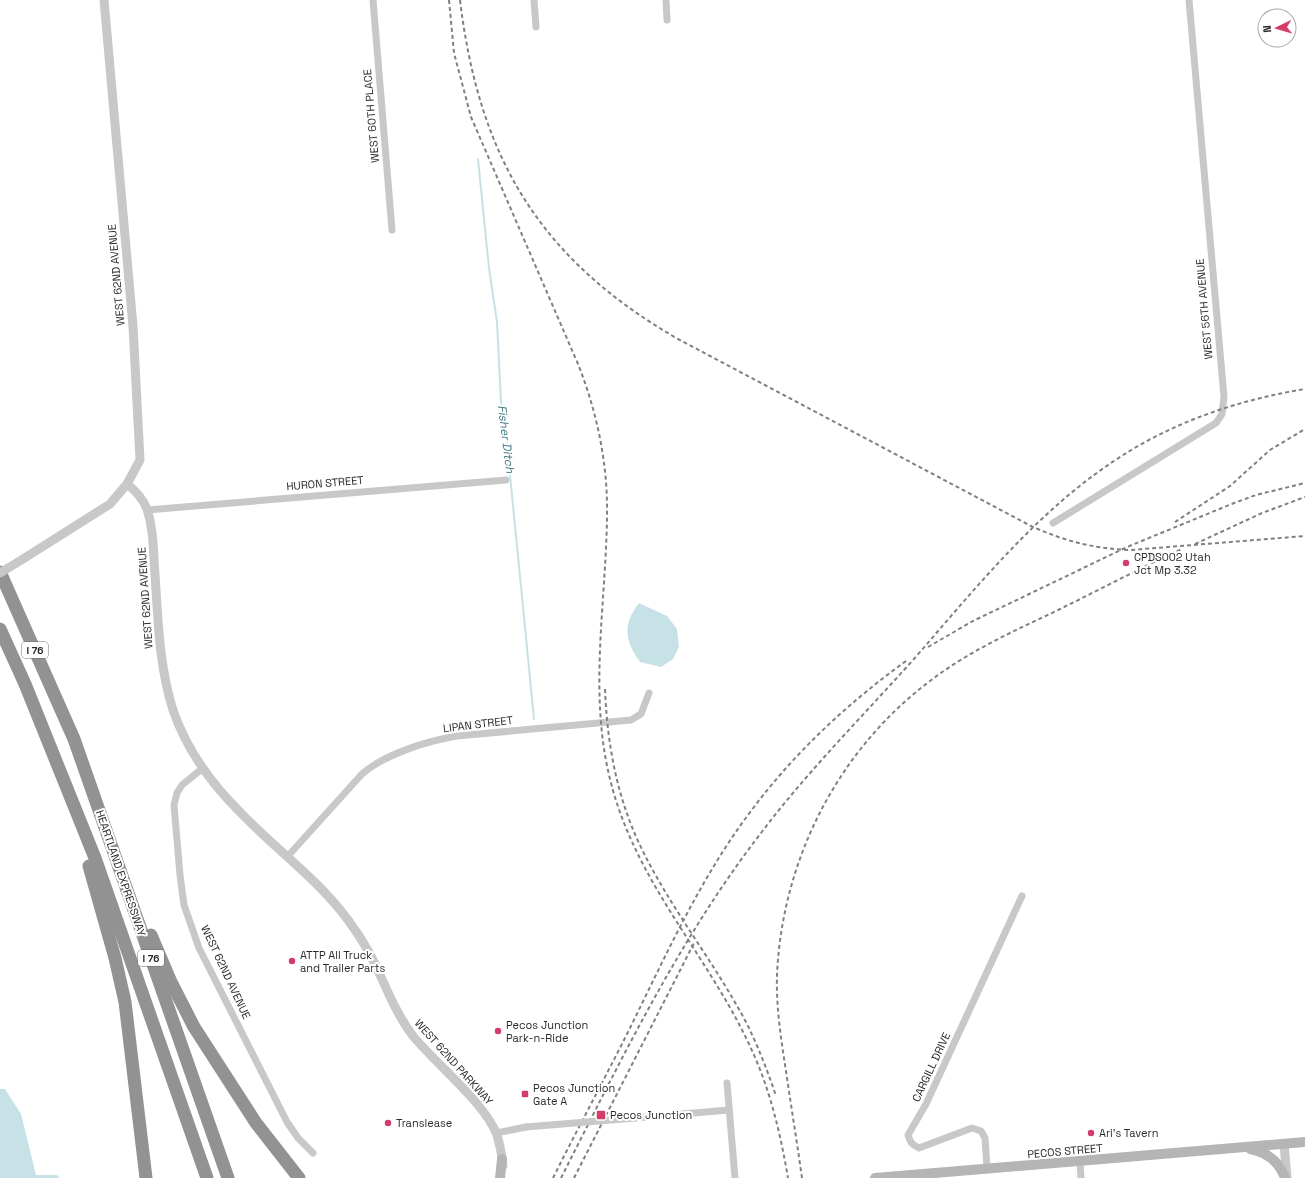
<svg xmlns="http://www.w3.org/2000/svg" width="1305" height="1178" viewBox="0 0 1305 1178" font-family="'Space Grotesk',sans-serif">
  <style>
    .water { fill: #c7e2e7 }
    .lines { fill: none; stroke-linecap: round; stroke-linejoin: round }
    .stream { stroke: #c7e2e7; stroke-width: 2 }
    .minor { stroke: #c8c8c8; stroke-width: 7 }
    .tertiary { stroke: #c8c8c8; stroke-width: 9 }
    .secondary { stroke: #b5b5b5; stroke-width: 10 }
    .motorway { stroke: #929292; stroke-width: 13 }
    .rail { stroke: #808080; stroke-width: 2; stroke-dasharray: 4 3; stroke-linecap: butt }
    .minor-bridge { stroke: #c8c8c8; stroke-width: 7 }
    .tertiary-bridge { stroke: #c8c8c8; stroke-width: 9 }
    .poi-dot { fill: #d43c6a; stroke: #fff; stroke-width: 1.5 }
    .labels { text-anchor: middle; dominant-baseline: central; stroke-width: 4; stroke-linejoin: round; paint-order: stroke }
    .shield { fill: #fff; stroke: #6b6b6b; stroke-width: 1 }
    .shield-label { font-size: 10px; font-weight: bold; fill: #2b2b2b }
    .street-label { font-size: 11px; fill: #2b2b2b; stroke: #fff }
    .poi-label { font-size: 11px; fill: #2b2b2b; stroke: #fff; text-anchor: start }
    .water-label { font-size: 12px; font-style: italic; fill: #427b85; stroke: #fff }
  </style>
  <rect width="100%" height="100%" fill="#fff"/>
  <g class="water">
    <path d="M639,603L667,616L677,629L679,647L673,659L661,667L640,662C625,641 622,625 639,603Z"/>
    <polygon points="0,1089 5,1089 21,1114 36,1175 57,1175 60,1178 0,1178"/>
  </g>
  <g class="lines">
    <polyline class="stream" points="478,159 489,268 497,322 501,402 506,434 534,719"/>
    <g class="minor">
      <polyline points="373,0 392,230"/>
      <polyline points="534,0 536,27"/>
      <polyline points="666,0 667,20"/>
      <polyline points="147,510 506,480"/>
      <polyline points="1053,523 1216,423 1222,414 1224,397 1189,0"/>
      <polyline points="203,768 182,785 177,793 174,805 180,875 184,905 199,948 287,1122 298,1138 313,1153"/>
      <path d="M288,856L362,774C385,754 427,741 457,736L631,720L641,714L649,693"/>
      <polyline points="727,1083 735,1178"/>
      <polyline points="635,1118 729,1110"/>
      <polyline points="496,1133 526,1127"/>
      <polyline points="1080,1162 1081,1178"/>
      <path d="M987,1168L985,1138L981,1131L972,1128L919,1148C912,1145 910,1142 908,1135L926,1104L1022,896"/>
    </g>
    <g class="tertiary">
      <path d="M127,484C136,491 143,499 147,509C154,530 153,552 155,574C158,619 159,666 173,710C186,748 211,783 239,811C274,848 317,878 348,920C359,935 369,951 377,968C388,992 397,1015 413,1036C436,1064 485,1103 497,1135C500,1145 502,1156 503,1166"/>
      <polyline points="23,559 110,504 127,484 140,460 133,326 104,0"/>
      <polyline points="1284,1144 1287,1178"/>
    </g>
    <g class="secondary">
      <path d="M1250,1149C1267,1152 1279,1162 1285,1178"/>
      <polyline points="500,1178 502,1159"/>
      <polyline points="875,1178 1305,1142"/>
    </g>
    <g class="motorway">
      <polyline points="0,572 74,739 228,1178"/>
      <polyline points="0,629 25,684 95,858 207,1178"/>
      <polyline points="89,866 115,958 125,1002 146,1178"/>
      <polyline points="151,935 171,982 194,1027 256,1123 299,1178"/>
    </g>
    <g class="rail">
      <path d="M449,0L454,53L471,117L578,364C597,412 608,464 607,516C606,605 588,695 611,783C636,881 705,952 748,1042C769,1085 780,1131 788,1178"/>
      <path d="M460,0C479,157 539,259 678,339L1031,526C1064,541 1095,549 1131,550L1305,536"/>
      <polyline points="1175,522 1230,486 1270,450 1305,429"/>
      <polyline points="1195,544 1262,513 1305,497"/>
      <polyline points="928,647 973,621 1127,547 1234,503 1256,495 1305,483"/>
      <path d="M605,689C607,741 616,793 638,841C668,906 715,962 748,1026C759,1049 768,1072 776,1096"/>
      <path d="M553,1178C578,1128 605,1078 630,1028C667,953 701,877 751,811C794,753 848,703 906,661"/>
      <path d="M561,1178C621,1060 679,939 761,833C807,772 862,717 913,660C975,589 1037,511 1117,459C1173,422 1238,400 1305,389"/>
      <polyline points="574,1178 694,943"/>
      <path d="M802,1178C797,1142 791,1106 786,1071C781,1039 776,1007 777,975C782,860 838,750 930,681C969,651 1014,631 1058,610C1099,590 1140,568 1182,549"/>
    </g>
    <polyline class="minor-bridge" points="526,1127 635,1118"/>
    <polyline class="tertiary-bridge" points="0,573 23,559"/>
  </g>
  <g class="poi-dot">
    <circle cx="1126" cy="563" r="4"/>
    <circle cx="292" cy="961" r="4"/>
    <circle cx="498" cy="1031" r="4"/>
    <rect x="521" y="1090" width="8" height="8" rx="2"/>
    <rect x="596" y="1110" width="10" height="10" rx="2"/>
    <circle cx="388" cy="1123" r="4"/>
    <circle cx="1091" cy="1133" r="4"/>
  </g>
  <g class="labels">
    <g class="shield">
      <rect x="22" y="642" width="26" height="16" rx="3"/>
      <rect x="138" y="950" width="26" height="16" rx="3"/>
    </g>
    <g class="shield-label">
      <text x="35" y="650">I 76</text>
      <text x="151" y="958">I 76</text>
    </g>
    <g class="street-label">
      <text transform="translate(371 116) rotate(-95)">WEST 60TH PLACE</text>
      <text transform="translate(116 275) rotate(-95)">WEST 62ND AVENUE</text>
      <text transform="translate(1204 309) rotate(-95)">WEST 56TH AVENUE</text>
      <text transform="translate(325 483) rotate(-5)">HURON STREET</text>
      <text transform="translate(145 598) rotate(-94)">WEST 62ND AVENUE</text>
      <text transform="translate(478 724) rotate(-7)">LIPAN STREET</text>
      <text transform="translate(121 873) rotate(71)">HEARTLAND EXPRESSWAY</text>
      <text transform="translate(226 972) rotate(65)">WEST 62ND AVENUE</text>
      <text transform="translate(454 1062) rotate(48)">WEST 62ND PARKWAY</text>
      <text transform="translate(931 1067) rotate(-65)">CARGILL DRIVE</text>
      <text transform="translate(1065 1151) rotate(-5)">PECOS STREET</text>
    </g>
    <g class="poi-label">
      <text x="1134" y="557">CPDS002 Utah<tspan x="1134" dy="13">Jct Mp 3.32</tspan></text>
      <text x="300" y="955">ATTP All Truck<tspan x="300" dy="13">and Trailer Parts</tspan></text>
      <text x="506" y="1025">Pecos Junction<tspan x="506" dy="13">Park-n-Ride</tspan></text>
      <text x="533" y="1088">Pecos Junction<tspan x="533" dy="13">Gate A</tspan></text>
      <text x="610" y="1115">Pecos Junction</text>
      <text x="396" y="1123">Translease</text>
      <text x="1099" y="1133">Ari's Tavern</text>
    </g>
    <g class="water-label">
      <text transform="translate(506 439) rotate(83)">Fisher Ditch</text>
    </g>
  </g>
  <g transform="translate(1277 28) rotate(265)"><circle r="19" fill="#ffffff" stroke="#aaaaaa"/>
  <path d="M0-3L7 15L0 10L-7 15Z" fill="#d43c6a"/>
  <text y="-6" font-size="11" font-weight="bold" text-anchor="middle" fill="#2b2b2b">N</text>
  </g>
</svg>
